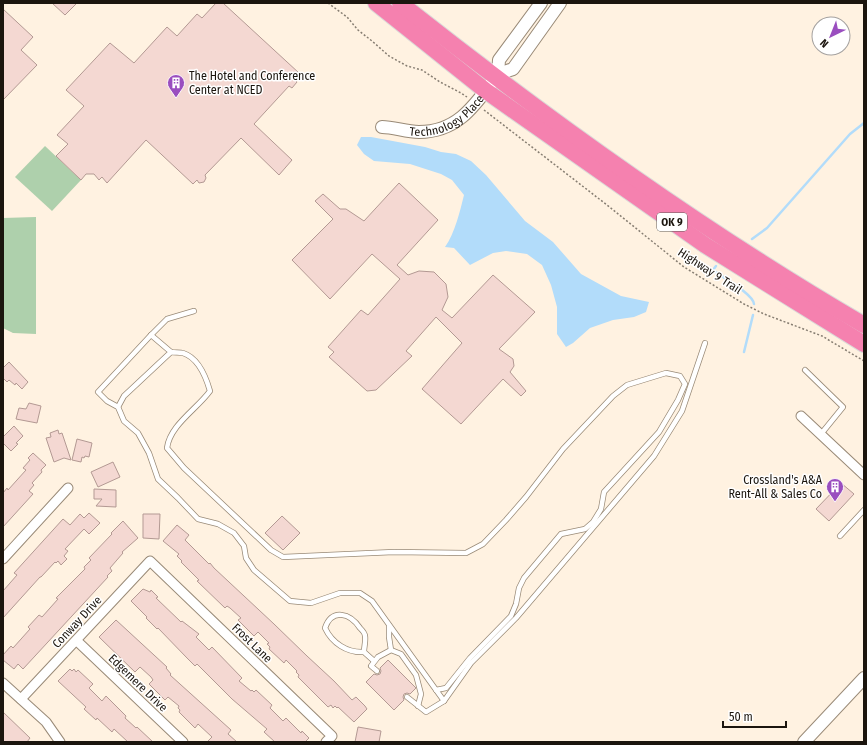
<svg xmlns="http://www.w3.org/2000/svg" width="867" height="745" viewBox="0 0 867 745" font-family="'Fira Sans Condensed',sans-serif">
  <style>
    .green { fill: #aed0ac }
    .water { fill: #b2dcfa }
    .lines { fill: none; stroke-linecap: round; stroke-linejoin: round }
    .stream { stroke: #b2dcfa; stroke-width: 2.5 }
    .building { fill: #f4d8d2; stroke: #b39993 }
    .lane-casing { stroke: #998a77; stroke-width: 6 }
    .street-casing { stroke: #998a77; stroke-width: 11 }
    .secondary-casing { stroke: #998a77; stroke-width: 14 }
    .highway-casing { stroke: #dbdad8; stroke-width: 18 }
    .path { stroke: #877e72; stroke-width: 1.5; stroke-dasharray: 2 2; stroke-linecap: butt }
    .lane { stroke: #fff; stroke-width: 4.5 }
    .street { stroke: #fff; stroke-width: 9 }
    .secondary { stroke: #fff; stroke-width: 12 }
    .highway { stroke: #f581af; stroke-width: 16 }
    .labels { text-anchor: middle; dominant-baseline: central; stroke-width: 3; stroke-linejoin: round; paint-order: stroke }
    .shield { fill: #fff; stroke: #5f5b56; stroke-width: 1 }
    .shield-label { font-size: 11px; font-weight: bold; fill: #1b150e }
    .poi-label { font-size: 12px; fill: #1b150e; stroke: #fff; text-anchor: start }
    .street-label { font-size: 12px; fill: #1b150e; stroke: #fff }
  </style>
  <rect width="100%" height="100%" fill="#fff2e1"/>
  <g class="green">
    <polygon points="45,146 81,180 52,211 15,177"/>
    <polygon points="36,217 36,334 13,333 3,328 3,218"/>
  </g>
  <path class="water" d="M361,137H371L425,147L441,152L456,154L471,161L486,175L525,221L553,242L581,274L621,296L649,302L646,312L634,317L613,320L590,328L573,343L566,347L557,334V307L551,285L542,265L527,254L506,251L493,253L470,265L454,248L445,247C455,233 460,211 464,195L452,180L441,174L410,164L374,161L364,154L357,145Z"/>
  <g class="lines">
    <g class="stream">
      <polyline points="752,239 767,228 850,134 864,123"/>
      <path d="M716,266L713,270C722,277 753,294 754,304"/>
      <polyline points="744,352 753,315"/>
    </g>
  </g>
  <g class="building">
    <polygon points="52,3 77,3 65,15"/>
    <polygon points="216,3 223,3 299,73 293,78 297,82 292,88 289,86 254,124 292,160 279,175 241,138 205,175 206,178 204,182 199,183 197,180 193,184 146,140 107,183 102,177 99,180 94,174 86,174 81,180 56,156 68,144 57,135 84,106 66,90 110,43 134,63 167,27 177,36 197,14 202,18"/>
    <polygon points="3,9 33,37 21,50 37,65 3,100"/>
    <polygon points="399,183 438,220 397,265 408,275 419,271 434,272 446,284 448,297 442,310 452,318 493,275 535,312 499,349 513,359 514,366 510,372 526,391 521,396 503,379 461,424 422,389 462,343 436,317 406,351 412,356 376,390 367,391 329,357 334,352 328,347 361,310 368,315 400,279 372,254 330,299 292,260 333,219 315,201 323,194 340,209 346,209 364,221"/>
    <polygon points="9,362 28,382 22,389 16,383 15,385 9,380 7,382 3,378 3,368"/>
    <polygon points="29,403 41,406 37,423 16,419 19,408 26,409"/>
    <polygon points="14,426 23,436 16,443 18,444 11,451 3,443 3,437"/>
    <polygon points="58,430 59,434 62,433 71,460 64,458 54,462 46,438 51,437 50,433"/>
    <polygon points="77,439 92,443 89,457 85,456 84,458 82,457 81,462 72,460"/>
    <polygon points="33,453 46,465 41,470 42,472 32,483 34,485 29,491 33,494 3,527 3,493 7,488 8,490 26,470 23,468 30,460 28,458"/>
    <polygon points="113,462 120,477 98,487 91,472"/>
    <polygon points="841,483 854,494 829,521 816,509"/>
    <polygon points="94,489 116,490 116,507 96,506 102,499 94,499"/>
    <polygon points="89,513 100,523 89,534 84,529 65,549 68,551 64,556 67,559 61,565 58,561 56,563 55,562 41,577 40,577 3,618 3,591 17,575 14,573 63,519 70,525 80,514 84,518"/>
    <polygon points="143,514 160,514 159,539 143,538"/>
    <polygon points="282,516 300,533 283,550 265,533"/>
    <polygon points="123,521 138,538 122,552 123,553 110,568 112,571 107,576 108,577 23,669 18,664 14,669 3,660 3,655 11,646 13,648 30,629 28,627 39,615 42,617 58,599 56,598 85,569 84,567 91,560 89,558 112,534 111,533"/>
    <polygon points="177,525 189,535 185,540 209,564 210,563 214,568 274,624 307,656 334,681 352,700 356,697 365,706 367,709 354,722 338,707 337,708 335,706 333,708 331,705 328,707 298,677 299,675 296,672 297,671 286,660 284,663 269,649 270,647 267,644 269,643 258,632 254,636 238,620 241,618 230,608 227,606 225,608 197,581 199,580 181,562 182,561 177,556 179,554 163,541"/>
    <polygon points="143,589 150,592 151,590 158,597 156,598 181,622 182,621 199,634 196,637 209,650 212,647 242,678 239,681 251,691 252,690 254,692 256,690 272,705 270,708 283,721 286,718 301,733 302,731 309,738 305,742 275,742 264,732 267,729 232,699 197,664 195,666 187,658 158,628 157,629 146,618 147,617 131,601"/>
    <polygon points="116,620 167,667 166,668 171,674 170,675 231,730 228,734 237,742 207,742 212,737 198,724 195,728 179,712 180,710 178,708 179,706 168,697 165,700 149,684 153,680 151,677 140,667 135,672 99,637"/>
    <polygon points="388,660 416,688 410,694 407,693 404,694 403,697 404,700 394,710 366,682 374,674 377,675 380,674 381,671 380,668"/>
    <polygon points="70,669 72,671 74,669 76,672 78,670 93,684 89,688 102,701 106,696 126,716 125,718 136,728 137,727 153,742 128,742 114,729 112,732 97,718 96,720 84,709 86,707 58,681"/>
    <polygon points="3,712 30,738 27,742 3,742"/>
    <polygon points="358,727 381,731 379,742 355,742"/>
  </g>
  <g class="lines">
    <defs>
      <g id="lane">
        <polyline points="194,311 167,319 151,335 98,392 107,401 118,407 124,421 138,433 149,453 158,479 178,498 198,519 218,524 234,533 244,546 246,558 254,570 290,601 311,603 340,593 360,593 372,601 444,701"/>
        <path d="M171,352C174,353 180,352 183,353C199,358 206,377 210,391C197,409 170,425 167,448L184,468L271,550L283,557L394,552L466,553L483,544L506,520L526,497L563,449L613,396L627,385L666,373L680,376L685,384L678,400L659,432L604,492L601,509L593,522L585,529L561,534L524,578L519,588L516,604L511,616L470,658L446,688L436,690"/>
        <polyline points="805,370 843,407 821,434"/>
        <polyline points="118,407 124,396 171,352 151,335"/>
        <polyline points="840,536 864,510"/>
        <polyline points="389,626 389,637 391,650"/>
        <path d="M364,652C347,653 332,643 325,628C332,608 350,613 360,628C362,630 365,634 365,636C366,640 364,647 364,652L374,661"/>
        <polyline points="377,671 371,666 378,657 391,650 401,654 416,675 421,694 418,706"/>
        <polyline points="407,697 426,712 444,701 471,663 516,618 654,456 682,411 705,343"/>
      </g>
      <g id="street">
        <polyline points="801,416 864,475"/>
        <polyline points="3,559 68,488"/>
        <polyline points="77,641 183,742"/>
        <polyline points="3,683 46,722 60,742"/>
        <polyline points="21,699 150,561 332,736 326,742"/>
      </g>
      <g id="secondary">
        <polyline points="498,74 513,69 560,3"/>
        <path id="s1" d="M382,127C394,127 406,132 419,132C458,132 475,105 496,77L498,74L499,60L541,3"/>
        <polyline points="804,742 864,678"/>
      </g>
      <g id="highway">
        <polyline points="376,3 486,91 705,245 864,344"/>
        <path d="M400,3C548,120 701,230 864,325"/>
      </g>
    </defs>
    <use href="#lane" class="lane-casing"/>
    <use href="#street" class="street-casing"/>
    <use href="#secondary" class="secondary-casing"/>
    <use href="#highway" class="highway-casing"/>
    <g class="path">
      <polyline points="328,3 347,17 358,30 372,41 389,56 407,66 422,70 440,82 461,93 467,97"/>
      <polyline points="484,110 607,205 684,267 744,304 764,314 822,336 864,361"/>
    </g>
    <use href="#lane" class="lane"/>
    <use href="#street" class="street"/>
    <use href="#secondary" class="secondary"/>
    <use href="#highway" class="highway"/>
  </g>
  <defs>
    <symbol id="building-pin" viewBox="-11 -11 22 30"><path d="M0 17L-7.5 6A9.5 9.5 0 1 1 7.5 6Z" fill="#9a4ebf" stroke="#fff"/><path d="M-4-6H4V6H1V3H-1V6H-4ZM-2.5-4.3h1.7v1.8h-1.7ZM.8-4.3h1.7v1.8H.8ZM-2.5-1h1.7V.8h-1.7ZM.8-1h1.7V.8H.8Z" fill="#fff"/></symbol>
  </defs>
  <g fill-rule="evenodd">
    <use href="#building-pin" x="166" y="73" width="20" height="27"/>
    <use href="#building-pin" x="825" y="477" width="20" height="27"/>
  </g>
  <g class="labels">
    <rect class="shield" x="657" y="213" width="30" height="18" rx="3"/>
    <g class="shield-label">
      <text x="672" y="222">OK 9</text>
    </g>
    <g class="poi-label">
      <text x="189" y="76">The Hotel and Conference<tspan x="189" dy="14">Center at NCED</tspan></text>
      <text x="822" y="480" text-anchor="end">Crossland's A&amp;A<tspan x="822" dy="14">Rent-All &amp; Sales Co</tspan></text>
    </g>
    <g class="street-label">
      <text stroke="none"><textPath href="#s1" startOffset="70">Technology Place</textPath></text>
      <text transform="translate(710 271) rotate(33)">Highway 9 Trail</text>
      <text transform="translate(77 622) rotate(-47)">Conway Drive</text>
      <text transform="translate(252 643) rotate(44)">Frost Lane</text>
      <text transform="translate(138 683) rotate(44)">Edgemere Drive</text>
    </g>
  </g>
  <rect width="867" height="745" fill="none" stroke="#1b150e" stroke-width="8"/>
  <g transform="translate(831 36) rotate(223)"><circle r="19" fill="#ffffff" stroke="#a4a19f"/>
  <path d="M0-3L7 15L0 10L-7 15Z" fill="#9a4ebf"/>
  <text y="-6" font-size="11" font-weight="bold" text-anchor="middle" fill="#1b150e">N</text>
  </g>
  <path d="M723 721v6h63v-6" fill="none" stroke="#1b150e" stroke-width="2"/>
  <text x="729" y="721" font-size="12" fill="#1b150e" stroke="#ffffff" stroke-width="3" paint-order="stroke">50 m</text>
</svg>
